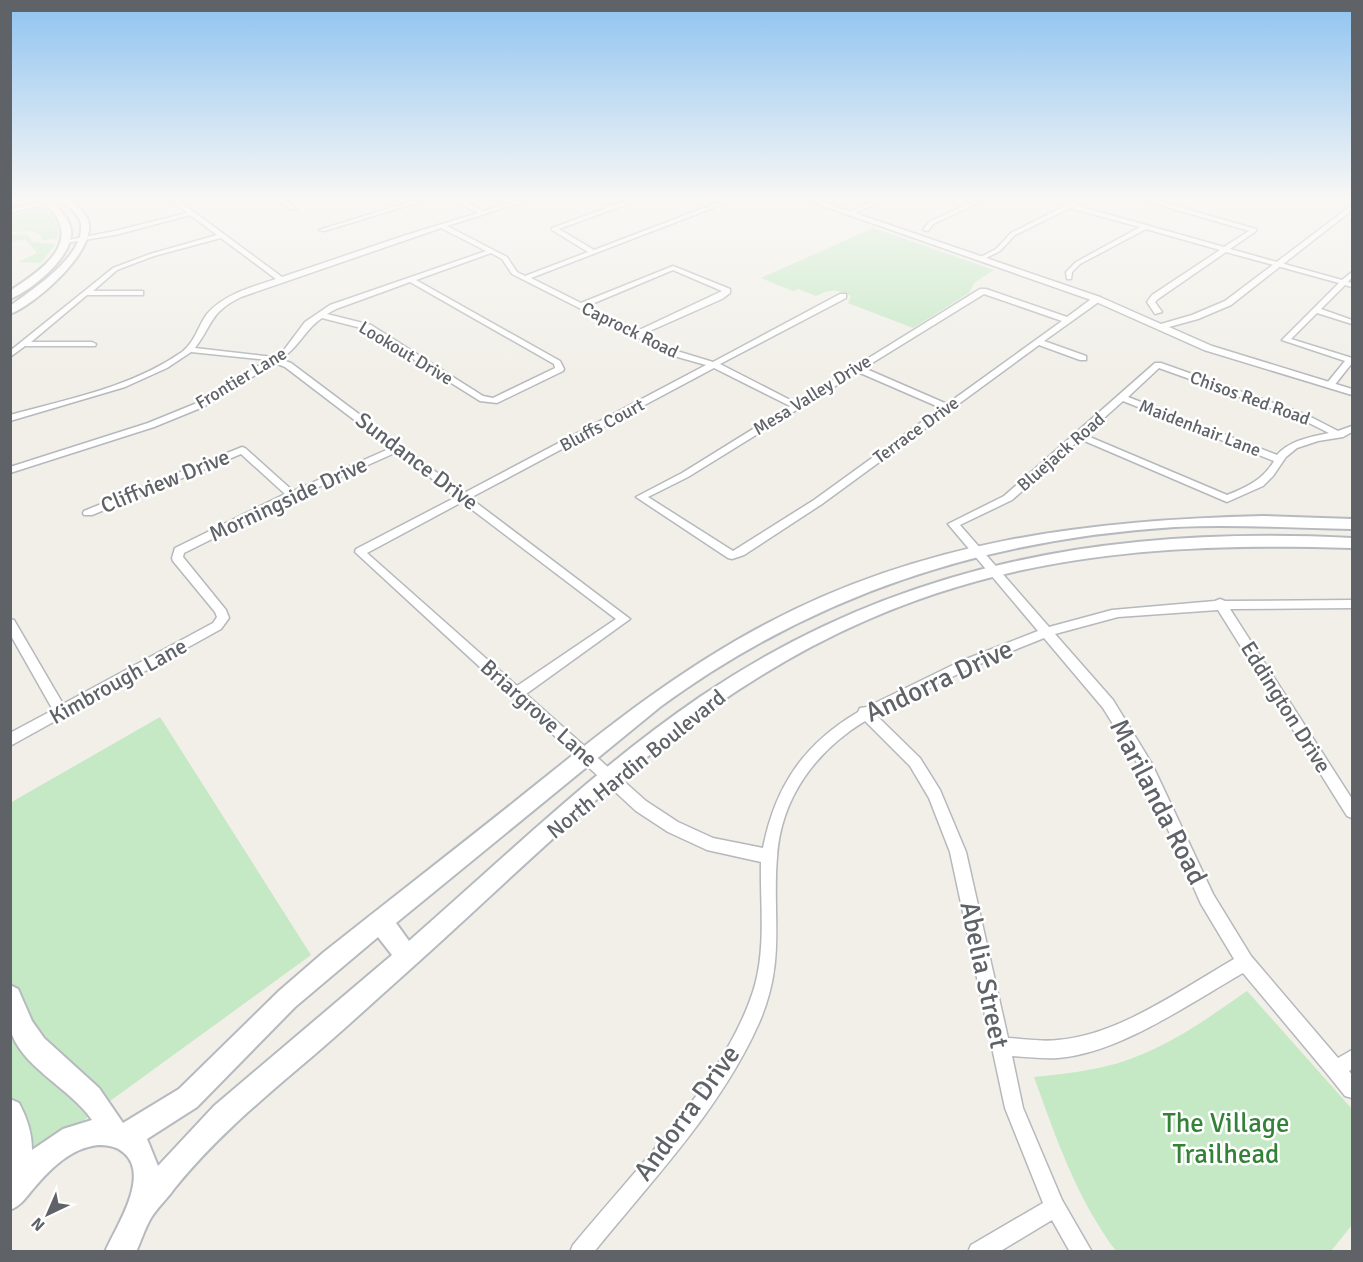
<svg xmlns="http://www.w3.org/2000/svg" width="1363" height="1262" viewBox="0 0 1363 1262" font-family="Signika,sans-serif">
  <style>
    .green { fill: #c5e8c5 }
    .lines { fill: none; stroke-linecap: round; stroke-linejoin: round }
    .minor-casing { stroke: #b5b8bc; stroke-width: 3 }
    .tertiary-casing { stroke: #b5b8bc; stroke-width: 3 }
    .secondary-casing { stroke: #b6babf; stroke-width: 4 }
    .minor { fill: #fff; fill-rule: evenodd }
    .tertiary { fill: #fff; fill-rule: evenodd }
    .secondary { fill: #fff; fill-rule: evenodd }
    .labels { text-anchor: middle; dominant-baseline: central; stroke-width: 5; stroke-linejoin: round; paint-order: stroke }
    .far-street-label { font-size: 18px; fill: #5f6368; stroke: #fff }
    .street-label { font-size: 22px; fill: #5f6368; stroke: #fff }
    .near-street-label { font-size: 27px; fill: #5f6368; stroke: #fff }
    .near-park-label { font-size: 27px; fill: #348238; stroke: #fff }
  </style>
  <rect width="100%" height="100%" fill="#f1efe8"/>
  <g class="green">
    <path d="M43,208C55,217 60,223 57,239L42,240L39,233L30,231L11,232V215Z"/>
    <path d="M873,228L994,270L974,283L969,293L913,328L848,303L851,296C838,289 829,289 816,296L798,289L793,291L761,278Z"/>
    <polygon points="27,234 33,242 55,244 41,263 18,262 37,253 26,240 11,241 11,235"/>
    <polygon points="160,717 311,955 11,1173 10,803"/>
    <path d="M1247,991L1352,1109V1225L1331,1251H1116C1077,1199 1056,1138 1034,1077C1053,1075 1074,1073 1093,1069C1151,1059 1200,1024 1247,991Z"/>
  </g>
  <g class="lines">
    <defs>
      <g id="minor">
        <polygon points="139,199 135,202 132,200 132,199"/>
        <path d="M169,199H176L194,212L282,277L403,236L478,213L452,199H460L484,211L522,199H532L447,226L507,257L517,272L525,276L588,252L552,230V228L631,199H641L559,229L594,250L727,199H736L531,278L581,303L673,266L730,289V293L722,299L643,334L680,352L713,362L840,294H846V298L720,364L796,403L980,289H986L1067,317L1094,297H1100V301L1044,341L1086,356V360H1080L1039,345L822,504L744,555L732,559L728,558L636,497L682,473L790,406L714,368L470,498L630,619L526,694L646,801L678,822L713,838L763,848C775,786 804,744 858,712L860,708L867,707L961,661L1038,631L948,524L1004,496L1155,363H1161L1307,415L1338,431L1352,426V432L1343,437L1318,441L1297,448L1286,457L1273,476L1263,486L1227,502L1080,439L1012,500L960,525L1049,627L1112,610L1215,601L1220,599L1225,601L1352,600V608L1230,609L1352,799V818L1347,816L1218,610L1118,617L1055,634L1113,700L1152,764L1213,894L1251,956L1338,1058L1352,1050V1069L1349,1071L1352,1075V1098L1345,1096L1329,1076L1243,973C1190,1003 1120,1053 1058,1058C1043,1059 1027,1057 1012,1056L1023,1108L1062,1200L1092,1252H1070L1052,1220L999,1252H968L971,1245L1043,1203L1005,1108L950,852L929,798L910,766L865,721C816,751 781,797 777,857C772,918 786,961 759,1023C721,1109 653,1179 594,1252H570L573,1245C633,1172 729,1076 755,985C766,945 760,902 761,862L707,850L668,832L636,811L355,552L356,549L456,497L397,452L296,497L184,553L183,557L226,610L229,618L221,629L10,746V733L53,710L10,634V619L14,620L63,704L213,623L217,617L215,612L173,561L172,558L175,548L285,494L241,454L92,515H84L83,513L84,511L242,447L245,448L293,491L391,448L285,367L275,363L203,407L154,427L10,473V467L148,423L197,403L268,360L191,352L167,368L125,387L10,421V415C68,399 132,387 182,352C195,342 198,326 207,314C224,294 252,287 276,279L221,238L154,256L117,270L93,291H143V295H87L31,342H92L96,344L95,346H25L10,357V351L113,268L150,254L217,235L190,215L115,235L66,243L63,241L115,231L187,213ZM441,228L486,251L330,305L305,322L284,350L273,357L195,348C214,323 209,313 241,297ZM491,253L502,259L512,274L674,356L706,365L464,493L291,363L280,359C298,349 305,329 322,318L365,329L480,401L497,403L563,371L564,369L560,361L416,280ZM673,270L722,291L637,331L587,306ZM410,282L554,364L555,368L493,398L483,396L371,325L327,314L336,309ZM984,294L1062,321L947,404L864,368ZM1159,368L1301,419L1329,433C1311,437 1290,440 1277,455L1128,397ZM858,372L941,408L814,500L733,551L648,497L688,477ZM1123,401L1274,461C1264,479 1246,488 1227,495L1085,435ZM462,502L616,619L517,686L367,553ZM1044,638L1103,708L1142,771L1201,904L1234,959C1182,989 1119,1035 1058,1040C1042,1042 1024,1039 1008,1038L966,852L940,790L920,758L876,715L970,668Z"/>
        <polygon points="276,199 284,199 297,209 292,210"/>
        <polygon points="419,199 430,199 324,231 319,230"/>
        <polygon points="878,199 887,199 850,215 845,214"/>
        <polygon points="978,199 987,199 933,224 928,231 923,230 929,222"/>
        <polygon points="1078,199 1086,199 1075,205 1224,247 1249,231 1140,199 1151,199 1256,229 1256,231 1230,249 1342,280 1352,272 1352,277 1348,282 1352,283 1352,287 1345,285 1321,309 1352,320 1352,324 1317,313 1291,339 1352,358 1352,363 1333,387 1327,387 1327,383 1345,361 1282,340 1339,283 1226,252 1158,299 1155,302 1162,312 1155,314 1147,302 1152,295 1220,250 1146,229 1080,264 1072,272 1071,279 1067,279 1066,272 1076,262 1140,227 1070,208 1015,235 1000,251 982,260 977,259 996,249 1011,233"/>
      </g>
      <g id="tertiary">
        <polygon points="50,199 64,199 10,213 10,209"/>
        <polygon points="803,199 814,199 1100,297 1161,324 1192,315 1225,301 1352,205 1352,210 1231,305 1198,319 1169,327 1212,346 1352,389 1352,395 1204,350 1094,301"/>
      </g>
      <g id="secondary">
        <path d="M40,199H49C58,208 69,217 71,230C74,256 32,290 10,299V291C33,275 77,250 56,216C52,210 45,205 40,199Z"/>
        <path d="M60,199H69C77,206 88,214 89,225C92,254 36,304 10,314V306C33,289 85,256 81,224C79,213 67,206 60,199Z"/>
        <path d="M1263,516L1352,519V529C1293,528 1234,524 1175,527C985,539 814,594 660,707L396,923L409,941C504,858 596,768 700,697C900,561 1115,526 1352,538V548C1109,540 918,564 713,707C606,782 505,885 406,973C371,1004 337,1036 301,1066C255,1105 212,1142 174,1189C167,1199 157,1208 151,1218C145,1228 141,1241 136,1252H105C115,1228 151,1176 124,1153C117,1146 107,1145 98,1145C71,1148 51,1168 34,1188C26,1197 22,1205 10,1210V1099L19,1103C27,1118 32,1133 32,1150L63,1129L92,1120C72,1089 17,1065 10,1027C8,1014 10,999 10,985L18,989L32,1021L44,1038L99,1088L123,1123L179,1089L279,991L324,952C387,902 450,853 513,803C594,738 673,673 766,624C922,541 1088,520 1263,516ZM378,937L392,955L214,1106L158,1166L147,1139L197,1107L295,1007Z"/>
      </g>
    </defs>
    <use href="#minor" class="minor-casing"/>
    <use href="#tertiary" class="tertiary-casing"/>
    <use href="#secondary" class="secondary-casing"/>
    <use href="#minor" class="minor"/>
    <use href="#tertiary" class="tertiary"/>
    <use href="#secondary" class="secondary"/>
  </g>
  <linearGradient id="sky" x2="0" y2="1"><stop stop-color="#8fc3f1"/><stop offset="0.53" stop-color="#f9f8f5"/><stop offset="1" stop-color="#f9f8f5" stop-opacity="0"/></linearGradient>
  <rect width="1363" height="376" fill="url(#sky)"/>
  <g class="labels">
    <g class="far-street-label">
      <text transform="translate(630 330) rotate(26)">Caprock Road</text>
      <text transform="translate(406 353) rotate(31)">Lookout Drive</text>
      <text transform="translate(241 378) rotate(-31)">Frontier Lane</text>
      <text transform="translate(812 395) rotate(-32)">Mesa Valley Drive</text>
      <text transform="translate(1250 398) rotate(20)">Chisos Red Road</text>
      <text transform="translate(602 425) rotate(-28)">Bluffs Court</text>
      <text transform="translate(1200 428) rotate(21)">Maidenhair Lane</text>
      <text transform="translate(916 430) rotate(-36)">Terrace Drive</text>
      <text transform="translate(1061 452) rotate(-41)">Bluejack Road</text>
    </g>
    <g class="street-label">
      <text transform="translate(417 461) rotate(37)">Sundance Drive</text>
      <text transform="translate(165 481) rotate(-22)">Cliffview Drive</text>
      <text transform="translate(288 499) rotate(-25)">Morningside Drive</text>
      <text transform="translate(118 681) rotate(-29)">Kimbrough Lane</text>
      <text transform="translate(1286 707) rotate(58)">Eddington Drive</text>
      <text transform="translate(539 713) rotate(42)">Briargrove Lane</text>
      <text transform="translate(636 764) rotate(-39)">North Hardin Boulevard</text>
    </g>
    <g class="near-street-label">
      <text transform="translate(939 681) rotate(-25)">Andorra Drive</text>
      <text transform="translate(1158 802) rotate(63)">Marilanda Road</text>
      <text transform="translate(984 975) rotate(78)">Abelia Street</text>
      <text transform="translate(687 1113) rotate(-54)">Andorra Drive</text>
    </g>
    <g class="near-park-label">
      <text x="1226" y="1123">The Village<tspan x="1226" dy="31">Trailhead</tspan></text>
    </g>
  </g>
  <rect width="1363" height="1262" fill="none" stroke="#5f6368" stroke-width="24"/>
  <g transform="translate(48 1214) rotate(224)" stroke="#ffffff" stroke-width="4.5" paint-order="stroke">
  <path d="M0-4.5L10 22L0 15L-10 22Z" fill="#5f6368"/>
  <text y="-9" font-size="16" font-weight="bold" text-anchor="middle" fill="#5f6368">N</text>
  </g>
</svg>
